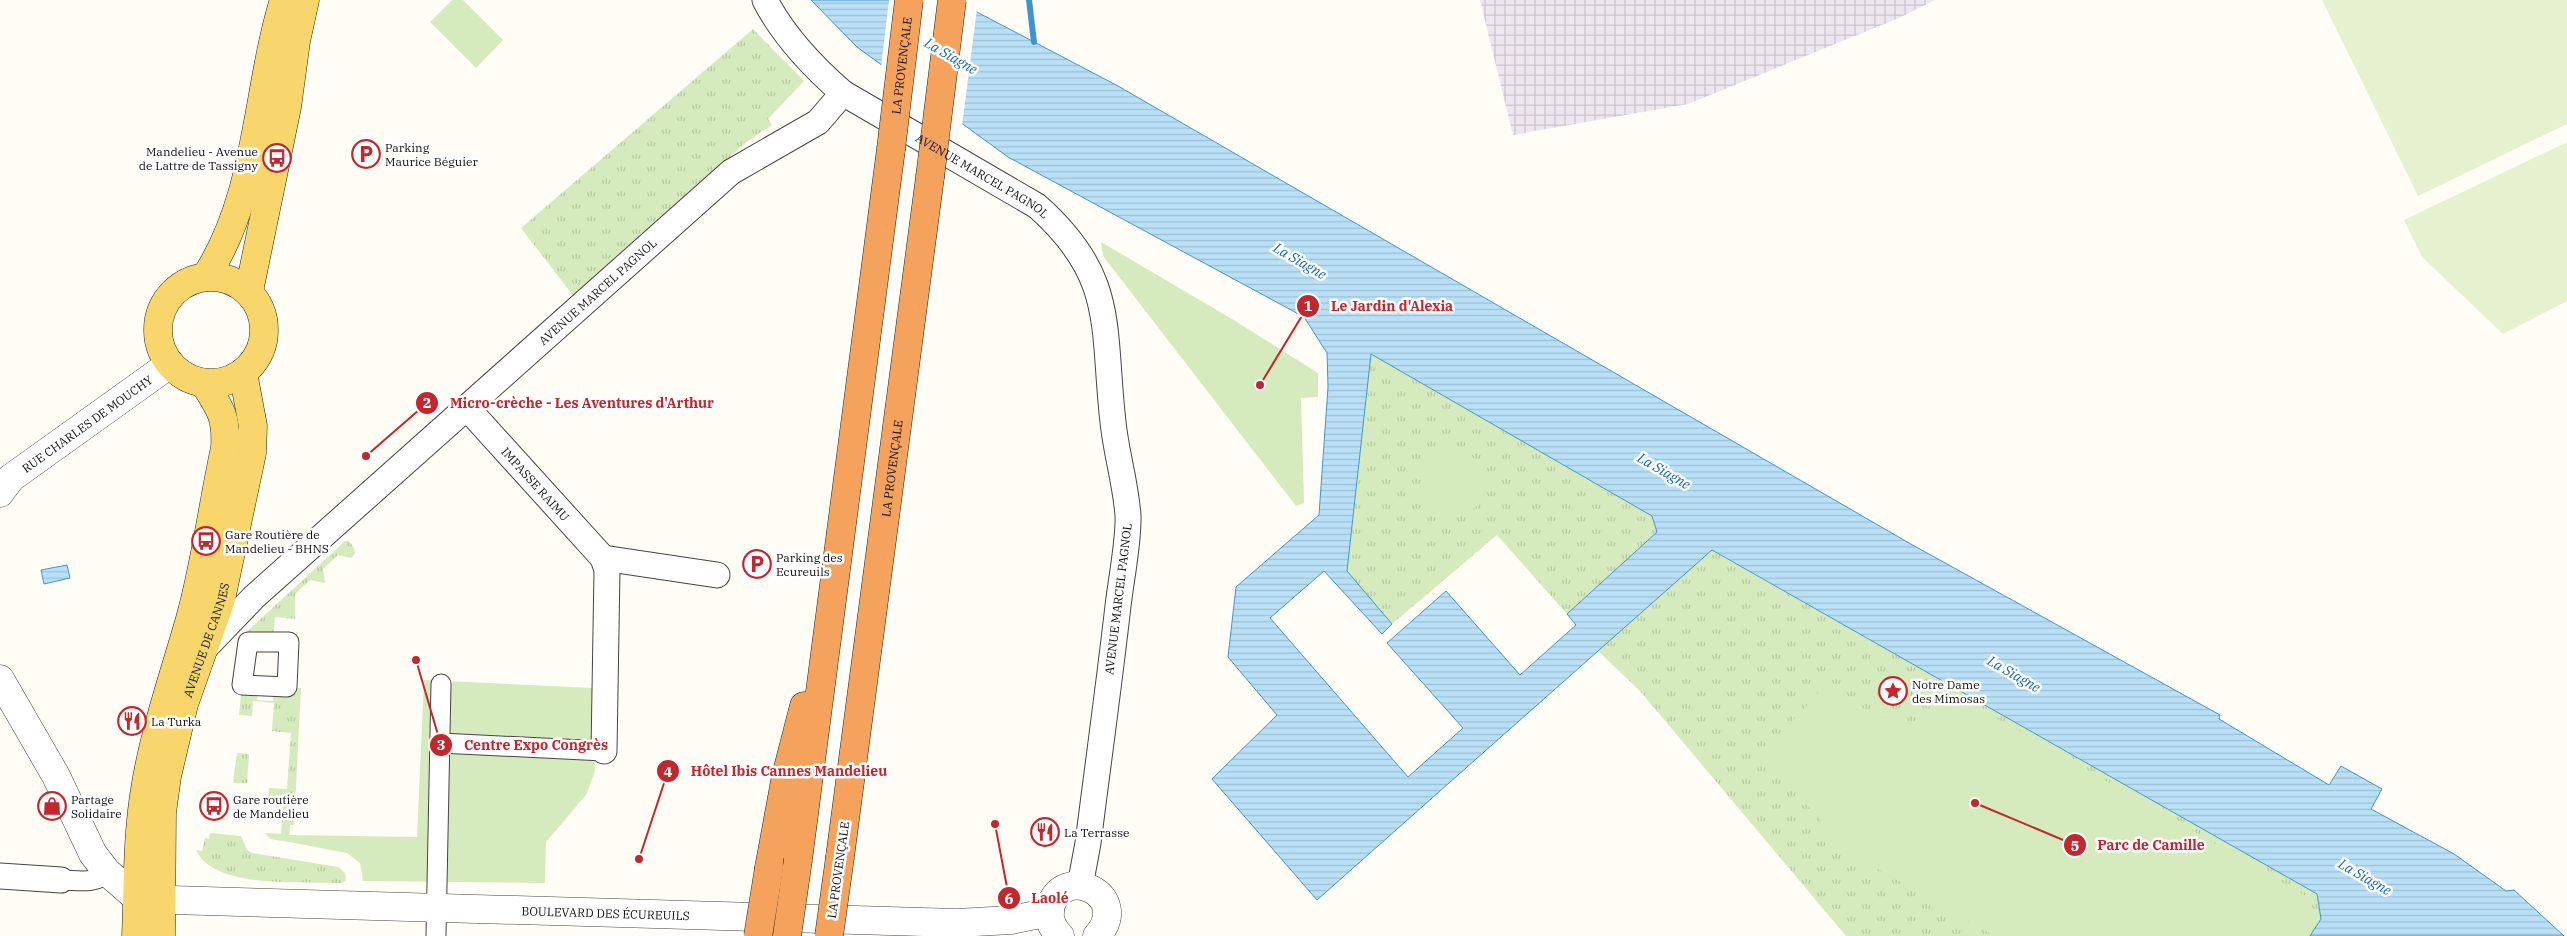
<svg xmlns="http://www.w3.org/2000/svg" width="2567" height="936" viewBox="0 0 2567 936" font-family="'IBM Plex Serif',serif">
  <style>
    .industrial { fill: url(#industrial-grid) }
    .grass { fill: url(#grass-tufts) }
    .park { fill: #d5ebbd }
    .pitch { fill: #e6f2cf }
    .water { fill: url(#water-rules); stroke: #3f96cf; fill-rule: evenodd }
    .pier { fill: #fffdf5 }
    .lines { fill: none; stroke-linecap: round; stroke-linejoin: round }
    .stream { stroke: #3f96cf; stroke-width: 6 }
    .pedestrian-casing { stroke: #444; stroke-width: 21 }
    .minor-casing { stroke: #444; stroke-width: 27 }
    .tertiary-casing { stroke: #444; stroke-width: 29 }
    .primary-casing { stroke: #222; stroke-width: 29 }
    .motorway-casing { stroke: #222; stroke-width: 29 }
    .pedestrian { stroke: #fff; stroke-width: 19 }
    .minor { stroke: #fff; stroke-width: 25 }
    .tertiary { stroke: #fff; stroke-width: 28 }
    .primary { stroke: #f9d66b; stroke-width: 28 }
    .motorway { stroke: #f5a25d; stroke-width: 28 }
    .motorway-bridge-casing { stroke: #222; stroke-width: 29; stroke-linecap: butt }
    .motorway-bridge { stroke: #f5a25d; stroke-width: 28 }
    .labels { text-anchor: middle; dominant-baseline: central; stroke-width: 5; stroke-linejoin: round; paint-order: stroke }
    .street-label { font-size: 12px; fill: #111; stroke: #fff }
    .poi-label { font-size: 12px; fill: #111; stroke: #fff; text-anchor: start }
    .water-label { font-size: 14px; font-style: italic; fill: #1768a6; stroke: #fff }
    .leader { fill: none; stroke: #c4262e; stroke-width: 2 }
    .callout-dot { fill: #c4262e; stroke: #fff; stroke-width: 2 }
    .mark-label { font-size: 15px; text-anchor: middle; font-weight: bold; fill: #fff }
    .callout-label { font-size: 14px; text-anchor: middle; font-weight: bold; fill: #c4262e; stroke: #fff; stroke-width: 5; stroke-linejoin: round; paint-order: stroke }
  </style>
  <defs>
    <pattern id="industrial-grid" width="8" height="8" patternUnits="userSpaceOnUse" patternTransform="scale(1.25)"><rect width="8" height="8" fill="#eee6ef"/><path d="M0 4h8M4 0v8" fill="none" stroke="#cbc4cc"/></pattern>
    <pattern id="grass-tufts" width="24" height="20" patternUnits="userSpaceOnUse" patternTransform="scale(1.25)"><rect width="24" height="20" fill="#d5ebbd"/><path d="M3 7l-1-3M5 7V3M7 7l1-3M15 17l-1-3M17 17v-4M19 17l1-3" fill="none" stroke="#b6c8a1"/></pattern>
    <pattern id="water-rules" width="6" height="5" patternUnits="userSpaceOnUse" patternTransform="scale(1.25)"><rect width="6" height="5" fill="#b9e0f7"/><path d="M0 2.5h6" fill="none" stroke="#9ebfd3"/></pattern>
  </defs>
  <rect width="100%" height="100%" fill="#fffdf5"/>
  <polygon class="industrial" points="1480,0 1935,0 1899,18 1688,104 1513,135"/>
  <g class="grass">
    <polygon points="753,29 804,81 768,119 772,125 745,143 575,298 521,228"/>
    <polygon points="1371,354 1652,516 1657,532 1567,614 1497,535 1392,624 1347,571"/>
    <polygon points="345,541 349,541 354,548 355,554 351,558 338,555 323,569 325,583 310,580 295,594 295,619 275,617 273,642 240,638"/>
    <polygon points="1711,550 2317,894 2321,919 2310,936 1846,936 1640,691 1597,650"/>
    <polygon points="242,685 259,687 257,700 273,701 275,687 301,688 294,825 290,825 289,842 270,839 265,833 281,834 283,804 268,802 269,788 287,789 291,733 272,731 274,703 253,701 252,716 239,715"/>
    <polygon points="237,753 249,754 247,783 233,783"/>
    <path d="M210,833L241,836L247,850L252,853L338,867L345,873L346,880L342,883C305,881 214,890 196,850L202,851L205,838L209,839Z"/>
  </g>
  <g class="park">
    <polygon points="452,0 463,0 503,40 476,68 430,22"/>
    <polygon points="1101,242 1232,319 1318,373 1318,397 1301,398 1304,503 1296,506 1103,256"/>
    <circle cx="1454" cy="483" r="32"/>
    <polygon points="424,680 592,688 595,771 586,795 546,842 545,883 363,881 360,863 347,853 289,842 289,835 417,837"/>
    <polygon points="1946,689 2309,898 2310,917 2299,931 2285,936 1995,936 1848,852 1762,754 1821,690 1911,729"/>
  </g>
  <g class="pitch">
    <polygon points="2322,0 2567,0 2567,124 2418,196"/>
    <polygon points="2567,142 2567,301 2503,334 2422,257 2404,220"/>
  </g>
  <g class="water">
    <path d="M811,0H954L1118,86L1909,543L2220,715L2219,719L2329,785L2341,766L2382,789L2371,809L2454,854L2506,891L2514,890L2564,936H2310L2321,919L2317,894L1712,550L1317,900L1212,779L1277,715L1228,657L1236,587L1319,515L1328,387L1327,353L1304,317L1008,157L857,47ZM1371,354L1652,516L1657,532L1567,614L1576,625L1520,675L1446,591L1387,643L1463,728L1408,777L1270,618L1324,571L1382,634L1392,624L1347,571Z"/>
    <polygon points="67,565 70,578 44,584 41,570"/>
  </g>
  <polygon class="pier" points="889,0 959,0 977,9 962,126 881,67"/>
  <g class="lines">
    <polyline class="stream" points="1029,0 1034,42"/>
    <defs>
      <g id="pedestrian">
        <polygon points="248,642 289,642 287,687 242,685"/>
        <polyline points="440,743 604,751"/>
        <path d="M61,880C77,880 96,885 107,872"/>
        <polyline points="436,935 441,684"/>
      </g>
      <g id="minor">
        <path id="s1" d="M765,0C783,35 813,67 843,93L1037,206C1117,277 1102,326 1113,422C1116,453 1126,484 1128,516C1129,540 1121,580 1118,606C1109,685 1098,764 1088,843L1080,886"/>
        <path id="s2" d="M468,409L603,558L607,570L604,751"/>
        <polyline points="603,558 717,575"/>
        <path id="s3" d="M206,647L254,597L731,172L818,122L843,93"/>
        <polyline points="0,876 61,880"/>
      </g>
      <g id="tertiary">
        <path id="s4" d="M0,493L11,478L170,364"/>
        <path id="s5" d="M0,679L56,776L93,854L107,872L138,899L957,923L1011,920L1050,912"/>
        <path d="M1060,936C1052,928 1048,919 1050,908C1062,862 1133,895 1097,936"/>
      </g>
      <g id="primary">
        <path d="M206,276C259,195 256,91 284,0"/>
        <circle cx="211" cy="330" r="53"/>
        <polyline points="249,291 287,107 296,41 305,0"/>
        <path d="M136,936C138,890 137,842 144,796C153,734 173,679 190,619C205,566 213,503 225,448C227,417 220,408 204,383"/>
        <path id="s6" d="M161,936L162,812L167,776L184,704L221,599L252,453L253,426L243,373"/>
      </g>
      <g id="motorway">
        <path id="s7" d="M840,857L930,177"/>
        <polyline points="798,860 891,149"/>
        <polyline points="769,868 786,776 804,706"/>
      </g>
    </defs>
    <use href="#pedestrian" class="pedestrian-casing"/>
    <use href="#minor" class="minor-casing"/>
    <use href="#tertiary" class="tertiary-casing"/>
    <use href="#primary" class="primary-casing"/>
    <use href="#motorway" class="motorway-casing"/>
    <use href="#pedestrian" class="pedestrian"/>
    <use href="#minor" class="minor"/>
    <use href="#tertiary" class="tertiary"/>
    <use href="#primary" class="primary"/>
    <use href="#motorway" class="motorway"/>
    <defs>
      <g id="motorway-bridge">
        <path id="s8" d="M891,149L909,0"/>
        <polyline points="930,177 952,0"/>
        <polyline points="758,936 769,868"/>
        <polyline points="787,936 798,860"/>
        <polyline points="829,936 840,857"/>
      </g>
    </defs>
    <use href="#motorway-bridge" class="motorway-bridge-casing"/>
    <use href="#motorway-bridge" class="motorway-bridge"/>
  </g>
  <defs>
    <symbol id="parking-ring" viewBox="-11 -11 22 22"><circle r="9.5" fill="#fff" stroke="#c4262e" stroke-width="1.5"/><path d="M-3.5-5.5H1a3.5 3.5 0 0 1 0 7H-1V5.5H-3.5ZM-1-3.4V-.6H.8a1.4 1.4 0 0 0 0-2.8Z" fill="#c4262e"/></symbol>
    <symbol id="bus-ring" viewBox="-11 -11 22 22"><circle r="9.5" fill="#fff" stroke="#c4262e" stroke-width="1.5"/><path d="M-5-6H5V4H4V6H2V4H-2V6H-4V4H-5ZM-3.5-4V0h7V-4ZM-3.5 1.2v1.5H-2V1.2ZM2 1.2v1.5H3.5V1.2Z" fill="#c4262e"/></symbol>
    <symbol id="sight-ring" viewBox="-11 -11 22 22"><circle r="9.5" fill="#fff" stroke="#c4262e" stroke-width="1.5"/><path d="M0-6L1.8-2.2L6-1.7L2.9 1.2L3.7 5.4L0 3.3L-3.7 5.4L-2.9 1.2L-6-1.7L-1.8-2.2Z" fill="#c4262e"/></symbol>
    <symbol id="restaurant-ring" viewBox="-11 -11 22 22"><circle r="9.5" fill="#fff" stroke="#c4262e" stroke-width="1.5"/><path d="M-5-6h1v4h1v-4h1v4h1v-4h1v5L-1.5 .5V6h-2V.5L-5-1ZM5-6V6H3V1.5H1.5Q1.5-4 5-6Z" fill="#c4262e"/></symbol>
    <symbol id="shop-ring" viewBox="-11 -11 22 22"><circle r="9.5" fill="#fff" stroke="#c4262e" stroke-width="1.5"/><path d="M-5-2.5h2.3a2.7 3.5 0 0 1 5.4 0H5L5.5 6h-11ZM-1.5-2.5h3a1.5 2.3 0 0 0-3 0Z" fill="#c4262e"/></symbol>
  </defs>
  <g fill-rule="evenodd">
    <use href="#parking-ring" x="350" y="138" width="32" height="32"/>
    <use href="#bus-ring" x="261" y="142" width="32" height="32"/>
    <use href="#bus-ring" x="190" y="525" width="32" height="32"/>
    <use href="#parking-ring" x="741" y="548" width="32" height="32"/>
    <use href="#sight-ring" x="1877" y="675" width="32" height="32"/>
    <use href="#restaurant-ring" x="116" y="705" width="32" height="32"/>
    <use href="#shop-ring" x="36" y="790" width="32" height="32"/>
    <use href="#bus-ring" x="198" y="790" width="32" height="32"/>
    <use href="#restaurant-ring" x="1029" y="816" width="32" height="32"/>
  </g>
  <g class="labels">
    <g class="street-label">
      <text stroke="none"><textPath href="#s8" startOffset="84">LA PROVENÇALE</textPath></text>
      <text stroke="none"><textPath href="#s1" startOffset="284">AVENUE MARCEL PAGNOL</textPath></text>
      <text stroke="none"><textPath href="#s3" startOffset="529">AVENUE MARCEL PAGNOL</textPath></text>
      <text stroke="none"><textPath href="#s4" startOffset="112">RUE CHARLES DE MOUCHY</textPath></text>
      <text stroke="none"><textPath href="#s7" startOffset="392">LA PROVENÇALE</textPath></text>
      <text stroke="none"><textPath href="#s2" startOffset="101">IMPASSE RAIMU</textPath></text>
      <text transform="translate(1118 599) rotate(-83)">AVENUE MARCEL PAGNOL</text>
      <text stroke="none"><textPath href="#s6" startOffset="302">AVENUE DE CANNES</textPath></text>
      <text transform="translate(838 870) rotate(-82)">LA PROVENÇALE</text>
      <text stroke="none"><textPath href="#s5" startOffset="730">BOULEVARD DES ÉCUREUILS</textPath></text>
    </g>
    <g class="poi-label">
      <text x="385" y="147">Parking<tspan x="385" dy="14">Maurice Béguier</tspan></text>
      <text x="258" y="151" text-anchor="end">Mandelieu - Avenue<tspan x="258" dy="14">de Lattre de Tassigny</tspan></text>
      <text x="225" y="534">Gare Routière de<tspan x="225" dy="14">Mandelieu - BHNS</tspan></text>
      <text x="776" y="557">Parking des<tspan x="776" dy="14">Ecureuils</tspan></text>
      <text x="1912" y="684">Notre Dame<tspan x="1912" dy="14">des Mimosas</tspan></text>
      <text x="151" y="721">La Turka</text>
      <text x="71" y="799">Partage<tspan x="71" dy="14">Solidaire</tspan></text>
      <text x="233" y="799">Gare routière<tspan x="233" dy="14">de Mandelieu</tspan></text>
      <text x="1064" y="832">La Terrasse</text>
    </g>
    <g class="water-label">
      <text transform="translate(951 56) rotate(30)">La Siagne</text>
      <text transform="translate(1300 261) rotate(30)">La Siagne</text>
      <text transform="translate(1664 471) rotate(30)">La Siagne</text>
      <text transform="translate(2014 674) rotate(30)">La Siagne</text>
      <text transform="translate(2365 877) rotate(30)">La Siagne</text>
    </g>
  </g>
  <path class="leader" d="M1260 385L1308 306M366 456L427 403M416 660L441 745M639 859L668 771M1975 803L2075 845M995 824L1009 898"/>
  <g class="callout-dot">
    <circle cx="1260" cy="385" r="5"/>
    <circle cx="366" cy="456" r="5"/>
    <circle cx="416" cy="660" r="5"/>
    <circle cx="639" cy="859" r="5"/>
    <circle cx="1975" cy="803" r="5"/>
    <circle cx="995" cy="824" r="5"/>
    <circle cx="1308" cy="306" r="12"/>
    <circle cx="427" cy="403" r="12"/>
    <circle cx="441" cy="745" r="12"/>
    <circle cx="668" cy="771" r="12"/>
    <circle cx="2075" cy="845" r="12"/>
    <circle cx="1009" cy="898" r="12"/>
  </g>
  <g class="mark-label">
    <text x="1308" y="311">1</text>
    <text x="427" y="408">2</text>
    <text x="441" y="750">3</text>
    <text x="668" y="777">4</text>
    <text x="2075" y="851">5</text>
    <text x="1009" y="904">6</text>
  </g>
  <g class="callout-label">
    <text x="1392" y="311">Le Jardin d'Alexia</text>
    <text x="582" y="408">Micro-crèche - Les Aventures d'Arthur</text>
    <text x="536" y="750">Centre Expo Congrès</text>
    <text x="789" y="776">Hôtel Ibis Cannes Mandelieu</text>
    <text x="2151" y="850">Parc de Camille</text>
    <text x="1050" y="903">Laolé</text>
  </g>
</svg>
